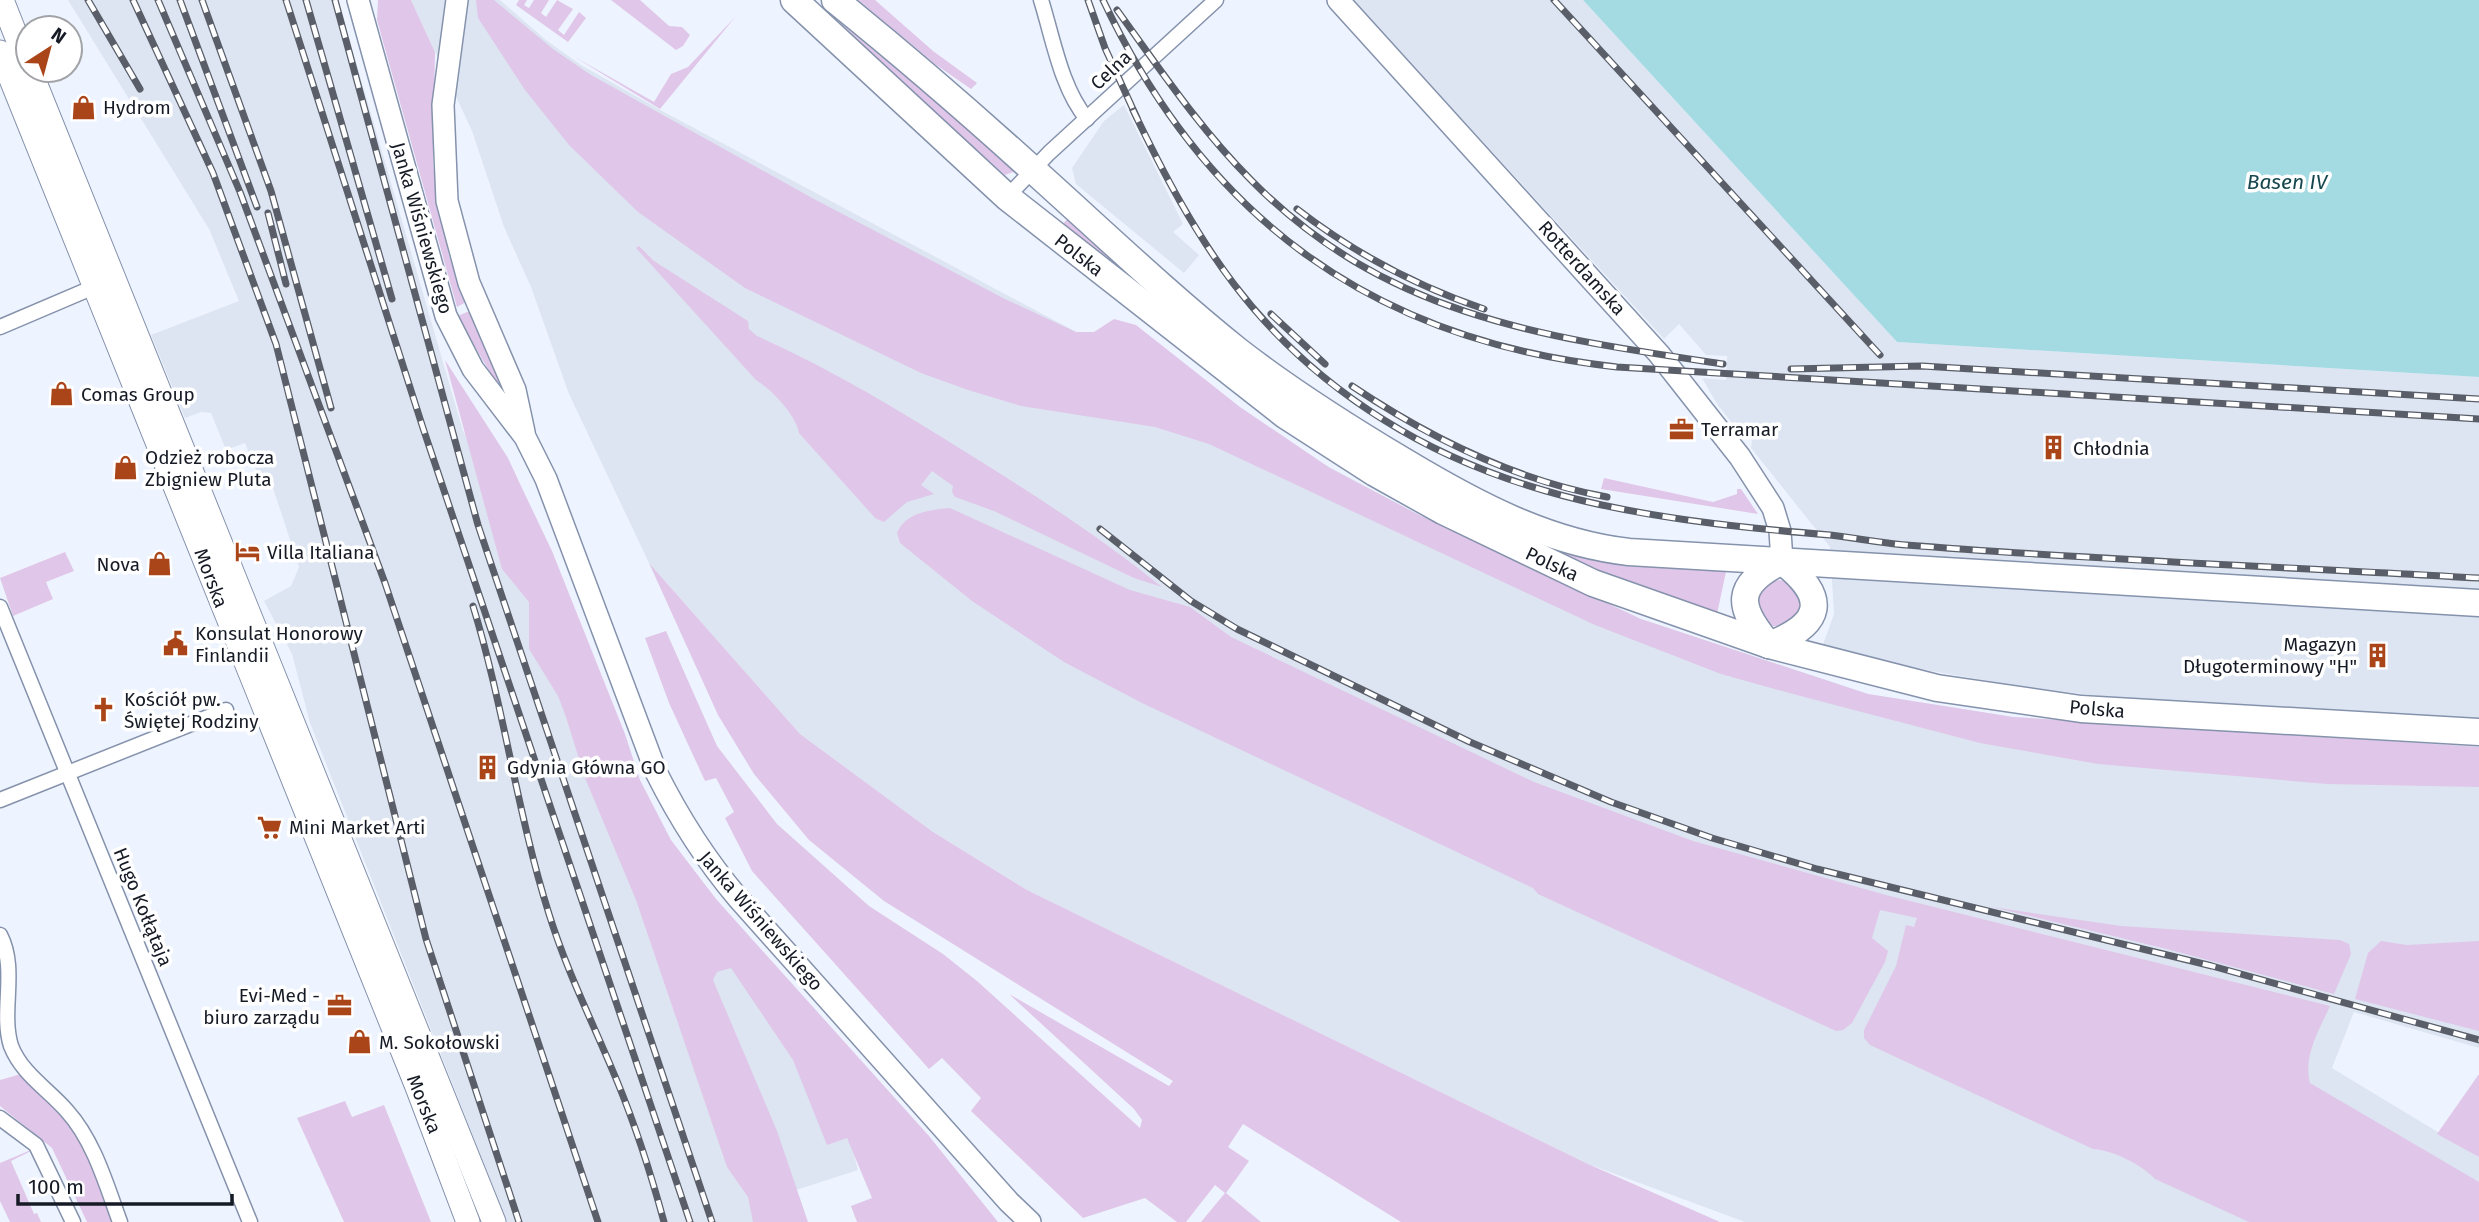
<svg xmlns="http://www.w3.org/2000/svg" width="2479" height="1222" viewBox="0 0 2479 1222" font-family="'Fira Sans',sans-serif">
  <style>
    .built { fill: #dde5f2 }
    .green { fill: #e0c6e8 }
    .water { fill: #a4dbe3 }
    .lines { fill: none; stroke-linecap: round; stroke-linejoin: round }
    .street-casing { stroke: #8592ac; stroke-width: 17 }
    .secondary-casing { stroke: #8592ac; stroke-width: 24 }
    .primary-casing { stroke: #8592ac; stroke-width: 25 }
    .highway-casing { stroke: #8592ac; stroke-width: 29 }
    .street { stroke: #fff; stroke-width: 14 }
    .secondary { stroke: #fff; stroke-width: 21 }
    .primary { stroke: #fff; stroke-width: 23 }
    .highway { stroke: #fff; stroke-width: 26 }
    .rail-casing { stroke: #595e68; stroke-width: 7 }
    .rail { stroke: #fff; stroke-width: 4.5; stroke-dasharray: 13; stroke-linecap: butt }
    .labels { text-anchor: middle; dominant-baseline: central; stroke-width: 7; stroke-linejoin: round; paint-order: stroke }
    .street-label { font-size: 19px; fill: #151a24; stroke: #fff }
    .poi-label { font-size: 19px; fill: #151a24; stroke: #fff; text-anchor: start }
    .water-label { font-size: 21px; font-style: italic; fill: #17484f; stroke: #fff }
  </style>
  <rect width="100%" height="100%" fill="#eef4ff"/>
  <g class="built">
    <polygon points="68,0 338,0 463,431 539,561 643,810 763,956 828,1056 858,1170 753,1204 757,1222 507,1222 310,723 292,654 264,601 291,586 299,567 270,479 261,482 245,443 226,450 211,413 201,412 185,418 151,335 239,301 209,229"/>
    <polygon points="411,0 500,0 546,40 581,65 664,112 1421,516 1641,619 1868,694 2013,717 2479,747 2479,1048 2354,1012 2332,1068 2479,1157 2479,1222 1745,1222 1588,1164 1027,890 933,832 800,734 649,563 569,394 531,287 504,227 472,131"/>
    <polygon points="1353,0 1583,0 1897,342 2479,377 2479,722 2174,705 2018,686 1885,663 1822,647 1834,614 1830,547 1751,448 1752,441 1746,434 1740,433 1717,404 1702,378 1726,380 1727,356 1706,355 1679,324 1664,339"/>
    <polygon points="1124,105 1183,224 1173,232 1199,255 1184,273 1076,184 1072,168 1104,121"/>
  </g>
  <g class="green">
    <polygon points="378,0 411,0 435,52 433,165 449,256 466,302 457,307 377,20"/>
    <polygon points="476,0 494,0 553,49 591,75 814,199 1005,299 1076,332 1094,332 1114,319 1136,325 1240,407 1330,468 1421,516 1641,619 1868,694 2013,717 2479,747 2479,787 2327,784 2098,764 1980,743 1793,694 1721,674 1595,625 1209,444 1155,427 1021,406 968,390 921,373 745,288 638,212 569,145 525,90 478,18"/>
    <polygon points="519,0 527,0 524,5 529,8 534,0 549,0 541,13 546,17 557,0 573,9 558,30 564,35 579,12 586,18 568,42 516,5"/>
    <polygon points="611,0 640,0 669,26 682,27 690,35 683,46 676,50"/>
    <polygon points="812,0 888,62 930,90 1013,167 1013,172 1005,175 975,148 934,119"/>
    <polygon points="858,0 875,0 933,51 977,83 971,89 935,64"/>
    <polygon points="736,16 660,109 573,56 654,102 671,74 688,67"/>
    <polygon points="1071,215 1498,523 1727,567 1717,614 1575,566 1366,455 1061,226"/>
    <path d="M639,246L654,261L748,321L749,329L757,336C833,370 902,412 972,456C1038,497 1101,538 1162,587L1134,578L994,511L955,497L952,492L953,486L932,471L921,485L934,494L907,502L884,522L875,518L799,433C796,415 771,389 756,380L636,248Z"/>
    <polygon points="470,311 508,396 505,398 457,316"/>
    <polygon points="445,360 508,458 521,486 552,551 625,734 640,780 671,840 716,899 929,1136 998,1222 857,1222 851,1206 872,1198 847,1138 827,1145 793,1060 731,968 717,972 713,980 777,1131 808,1222 753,1222 748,1197 727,1167 636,900 585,778 566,717 558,696 529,649 529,602 502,569"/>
    <polygon points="1604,478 1713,502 1737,494 1737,489 1741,489 1758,514 1601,489"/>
    <path d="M950,508L1130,590L1190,607L1231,637L1534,782L1693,841L1886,895L2330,1006C2319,1031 2303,1055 2310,1083L2479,1182V1222H2249L2155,1179C2142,1165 2113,1150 2093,1149L1870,1045L1864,1038V1030L1896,966L1906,925L1914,927L1917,918L1880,910L1872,938L1888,951L1885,962L1852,1023L1843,1030L1836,1031L1538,894L1533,888L1142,703L1064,662L972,601L900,543L897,533C906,512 930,510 950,508Z"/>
    <polygon points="65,552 74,571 46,582 53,599 13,616 0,578"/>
    <polygon points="649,563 800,734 933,832 1027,890 1588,1164 1720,1222 1401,1222 1243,1124 1228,1147 1249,1161 1226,1193 1261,1222 1201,1222 1225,1193 1215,1185 1186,1222 1177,1222 1145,1198 1083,1218 971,1111 981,1098 942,1058 929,1069 752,871 725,818 734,812 716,778 705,781 669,703 645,638 666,631 717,746 777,824 869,906 943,954 977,981 1140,1128 1142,1120 1134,1109 1009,994 1169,1086 1173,1081 884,901 809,840 754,774 718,715"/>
    <path d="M1780,580L1788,582L1802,600L1800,613C1787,622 1779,631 1763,623L1756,595L1772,581Z"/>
    <polygon points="1992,907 2121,926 2340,940 2349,944 2351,954 2334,994 2167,949"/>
    <polygon points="2381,941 2407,945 2479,941 2479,1031 2355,999 2368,953"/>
    <polygon points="21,1074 67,1120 87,1152 114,1222 87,1222 52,1148 0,1106 0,1080"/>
    <polygon points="2479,1074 2479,1157 2437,1134"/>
    <polygon points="345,1101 352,1117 384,1105 431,1222 344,1222 297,1118"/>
    <polygon points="31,1150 38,1158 35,1159 31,1151 11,1161 34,1214 37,1213 41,1222 10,1222 0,1201 0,1163"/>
  </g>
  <polygon class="water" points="1583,0 2479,0 2479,377 1897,342"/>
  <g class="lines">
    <defs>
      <g id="street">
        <path d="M1041,0C1053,38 1061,88 1087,119"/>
        <polyline points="1007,197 1049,153 1216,0"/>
        <polyline points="0,327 94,287"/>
        <polyline points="0,607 250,1222"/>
        <polyline points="0,800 226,710"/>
        <path d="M0,935C18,970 0,1011 11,1046C22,1074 48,1089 67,1111C94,1141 106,1184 120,1222"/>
        <polyline points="0,1118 36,1145 73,1222"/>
      </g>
      <g id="secondary">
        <path d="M358,0L446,316L473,369L525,437L546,479L656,772C679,818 705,859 738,898L1009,1202L1030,1222"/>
        <polyline points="457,0 443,105 447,201 469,283 515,390 524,432"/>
        <polyline points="1338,0 1659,354 1740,457 1773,508 1780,531 1782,561"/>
      </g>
      <g id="primary">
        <polyline points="2,0 28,66"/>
        <polyline points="0,52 417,1087 468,1222"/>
        <polyline points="30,70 494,1222"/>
      </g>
      <g id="highway">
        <polyline points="794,0 1007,197 1285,415 1375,473 1443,511 1593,583 1769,645 1937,688 2081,709 2479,732"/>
        <path d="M835,0C902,54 968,111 1032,169C1100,230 1167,294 1238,351C1291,392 1348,428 1405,462C1475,504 1548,543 1629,552L2479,603"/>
        <path d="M1769,645C1823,624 1829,598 1782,561"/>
        <path d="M1769,645C1737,607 1733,586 1782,561"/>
      </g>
    </defs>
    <use href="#street" class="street-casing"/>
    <use href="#secondary" class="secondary-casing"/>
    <use href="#primary" class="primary-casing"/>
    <use href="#highway" class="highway-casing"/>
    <use href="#street" class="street"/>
    <use href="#secondary" class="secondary"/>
    <use href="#primary" class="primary"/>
    <use href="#highway" class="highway"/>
    <defs>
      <g id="rail">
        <polyline points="88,0 140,89"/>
        <polyline points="133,0 213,173 276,344 426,939 519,1222"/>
        <polyline points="158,0 240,192 385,583 598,1222"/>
        <polyline points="180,0 257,207"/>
        <polyline points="202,0 271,191 331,408"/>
        <polyline points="286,0 423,428 690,1222"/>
        <polyline points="306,0 392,299"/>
        <polyline points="335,0 478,525 712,1222"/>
        <polyline points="1088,0 1105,48 1137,118"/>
        <path d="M1103,0C1207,220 1375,341 1617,367L2479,419"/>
        <polyline points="1554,0 1880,355"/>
        <path d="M1117,10C1159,68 1200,129 1251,180C1385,316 1543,337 1723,364"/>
        <path d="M1133,110C1196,242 1257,341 1384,420C1519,505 1675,522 1830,535C1856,538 1881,543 1906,545C2097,560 2288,567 2479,578"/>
        <path d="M1297,209C1354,253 1416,286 1484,309"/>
        <polyline points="268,213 286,284"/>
        <polyline points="1271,314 1325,364"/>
        <polyline points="1791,369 1922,366 2479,399"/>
        <path d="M1352,386C1430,438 1514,480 1607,497"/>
        <polyline points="1100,529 1191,601 1237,629 1470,742 1611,802 1712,838 1817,869 2212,966 2479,1040"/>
        <path d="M473,606C504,707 517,813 549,914C567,972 594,1025 617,1081C636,1127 651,1174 664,1222"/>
      </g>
    </defs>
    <use href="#rail" class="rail-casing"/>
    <use href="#rail" class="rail"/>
  </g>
  <defs>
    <symbol id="shop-bare" viewBox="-9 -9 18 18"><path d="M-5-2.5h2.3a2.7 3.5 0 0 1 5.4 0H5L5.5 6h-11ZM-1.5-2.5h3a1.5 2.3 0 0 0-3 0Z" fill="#aa4519" stroke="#fff" stroke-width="2.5" paint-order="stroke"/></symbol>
    <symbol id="office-bare" viewBox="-9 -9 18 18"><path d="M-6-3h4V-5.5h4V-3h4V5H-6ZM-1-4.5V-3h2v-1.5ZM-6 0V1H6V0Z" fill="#aa4519" stroke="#fff" stroke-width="2.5" paint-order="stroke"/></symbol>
    <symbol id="building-bare" viewBox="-9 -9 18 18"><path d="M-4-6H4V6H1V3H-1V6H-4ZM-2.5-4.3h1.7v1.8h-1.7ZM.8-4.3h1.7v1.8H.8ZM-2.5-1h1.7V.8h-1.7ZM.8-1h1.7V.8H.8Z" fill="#aa4519" stroke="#fff" stroke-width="2.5" paint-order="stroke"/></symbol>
    <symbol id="hotel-bare" viewBox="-9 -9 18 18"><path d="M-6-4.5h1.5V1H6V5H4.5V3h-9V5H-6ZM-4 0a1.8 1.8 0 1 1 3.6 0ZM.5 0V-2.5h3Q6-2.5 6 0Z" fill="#aa4519" stroke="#fff" stroke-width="2.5" paint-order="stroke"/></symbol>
    <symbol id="civic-bare" viewBox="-9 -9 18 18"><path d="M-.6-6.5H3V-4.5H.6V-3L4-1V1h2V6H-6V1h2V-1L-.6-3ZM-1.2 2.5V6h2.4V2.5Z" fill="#aa4519" stroke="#fff" stroke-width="2.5" paint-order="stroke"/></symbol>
    <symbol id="church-bare" viewBox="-9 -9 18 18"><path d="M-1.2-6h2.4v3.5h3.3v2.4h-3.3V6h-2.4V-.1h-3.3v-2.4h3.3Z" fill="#aa4519" stroke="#fff" stroke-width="2.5" paint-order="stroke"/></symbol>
    <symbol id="supermarket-bare" viewBox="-9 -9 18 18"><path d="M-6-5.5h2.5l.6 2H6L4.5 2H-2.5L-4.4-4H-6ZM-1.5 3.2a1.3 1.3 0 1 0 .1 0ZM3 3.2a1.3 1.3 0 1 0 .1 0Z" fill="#aa4519" stroke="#fff" stroke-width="2.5" paint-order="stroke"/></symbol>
  </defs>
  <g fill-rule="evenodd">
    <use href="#shop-bare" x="66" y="90" width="35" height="35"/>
    <use href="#shop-bare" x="44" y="376" width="35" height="35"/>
    <use href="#office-bare" x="1664" y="412" width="35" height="35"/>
    <use href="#building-bare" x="2036" y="430" width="35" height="35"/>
    <use href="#shop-bare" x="108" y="450" width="35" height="35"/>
    <use href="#hotel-bare" x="230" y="534" width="35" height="35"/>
    <use href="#shop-bare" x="142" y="546" width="35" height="35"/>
    <use href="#civic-bare" x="158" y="626" width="35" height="35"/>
    <use href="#building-bare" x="2360" y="638" width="35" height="35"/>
    <use href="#church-bare" x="86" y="692" width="35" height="35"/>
    <use href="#building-bare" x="470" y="750" width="35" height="35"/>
    <use href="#supermarket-bare" x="252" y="810" width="35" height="35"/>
    <use href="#office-bare" x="322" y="988" width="35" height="35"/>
    <use href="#shop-bare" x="342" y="1024" width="35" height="35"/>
  </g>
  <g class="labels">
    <g class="street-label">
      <text transform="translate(1111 70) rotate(-43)">Celna</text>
      <text transform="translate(422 228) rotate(74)">Janka Wiśniewskiego</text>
      <text transform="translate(1079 255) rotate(38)">Polska</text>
      <text transform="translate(1582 268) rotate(48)">Rotterdamska</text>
      <text transform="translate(1552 564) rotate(25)">Polska</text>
      <text transform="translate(211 578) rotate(69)">Morska</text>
      <text transform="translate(2097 709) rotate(5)">Polska</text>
      <text transform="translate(143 907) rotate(68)">Hugo Kołłątaja</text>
      <text transform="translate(761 921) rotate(49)">Janka Wiśniewskiego</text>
      <text transform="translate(424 1104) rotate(68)">Morska</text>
    </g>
    <g class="poi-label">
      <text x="103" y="107">Hydrom</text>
      <text x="81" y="394">Comas Group</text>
      <text x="1701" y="429">Terramar</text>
      <text x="2073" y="448">Chłodnia</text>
      <text x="145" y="457">Odzież robocza<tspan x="145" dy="22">Zbigniew Pluta</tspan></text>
      <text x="267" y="552">Villa Italiana</text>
      <text x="140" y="564" text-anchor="end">Nova</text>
      <text x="195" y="633">Konsulat Honorowy<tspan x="195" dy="22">Finlandii</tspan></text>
      <text x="2357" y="644" text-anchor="end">Magazyn<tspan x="2357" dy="22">Długoterminowy "H"</tspan></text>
      <text x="124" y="699">Kościół pw.<tspan x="124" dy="22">Świętej Rodziny</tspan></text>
      <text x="507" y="767">Gdynia Główna GO</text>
      <text x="289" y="827">Mini Market Arti</text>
      <text x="320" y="995" text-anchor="end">Evi-Med -<tspan x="320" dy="22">biuro zarządu</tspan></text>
      <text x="379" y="1042">M. Sokołowski</text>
    </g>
    <g class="water-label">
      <text x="2287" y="182">Basen IV</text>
    </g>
  </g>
  <g transform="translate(49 49) rotate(36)"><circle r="33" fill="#ffffff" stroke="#a1a3a7" stroke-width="2"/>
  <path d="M0-5L12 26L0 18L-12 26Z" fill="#aa4519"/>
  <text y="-10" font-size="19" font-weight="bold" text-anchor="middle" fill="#151a24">N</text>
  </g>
  <path d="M18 1194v10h214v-10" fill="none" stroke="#151a24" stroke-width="3.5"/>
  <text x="28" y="1194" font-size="21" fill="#151a24" stroke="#ffffff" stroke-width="5" paint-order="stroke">100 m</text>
</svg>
